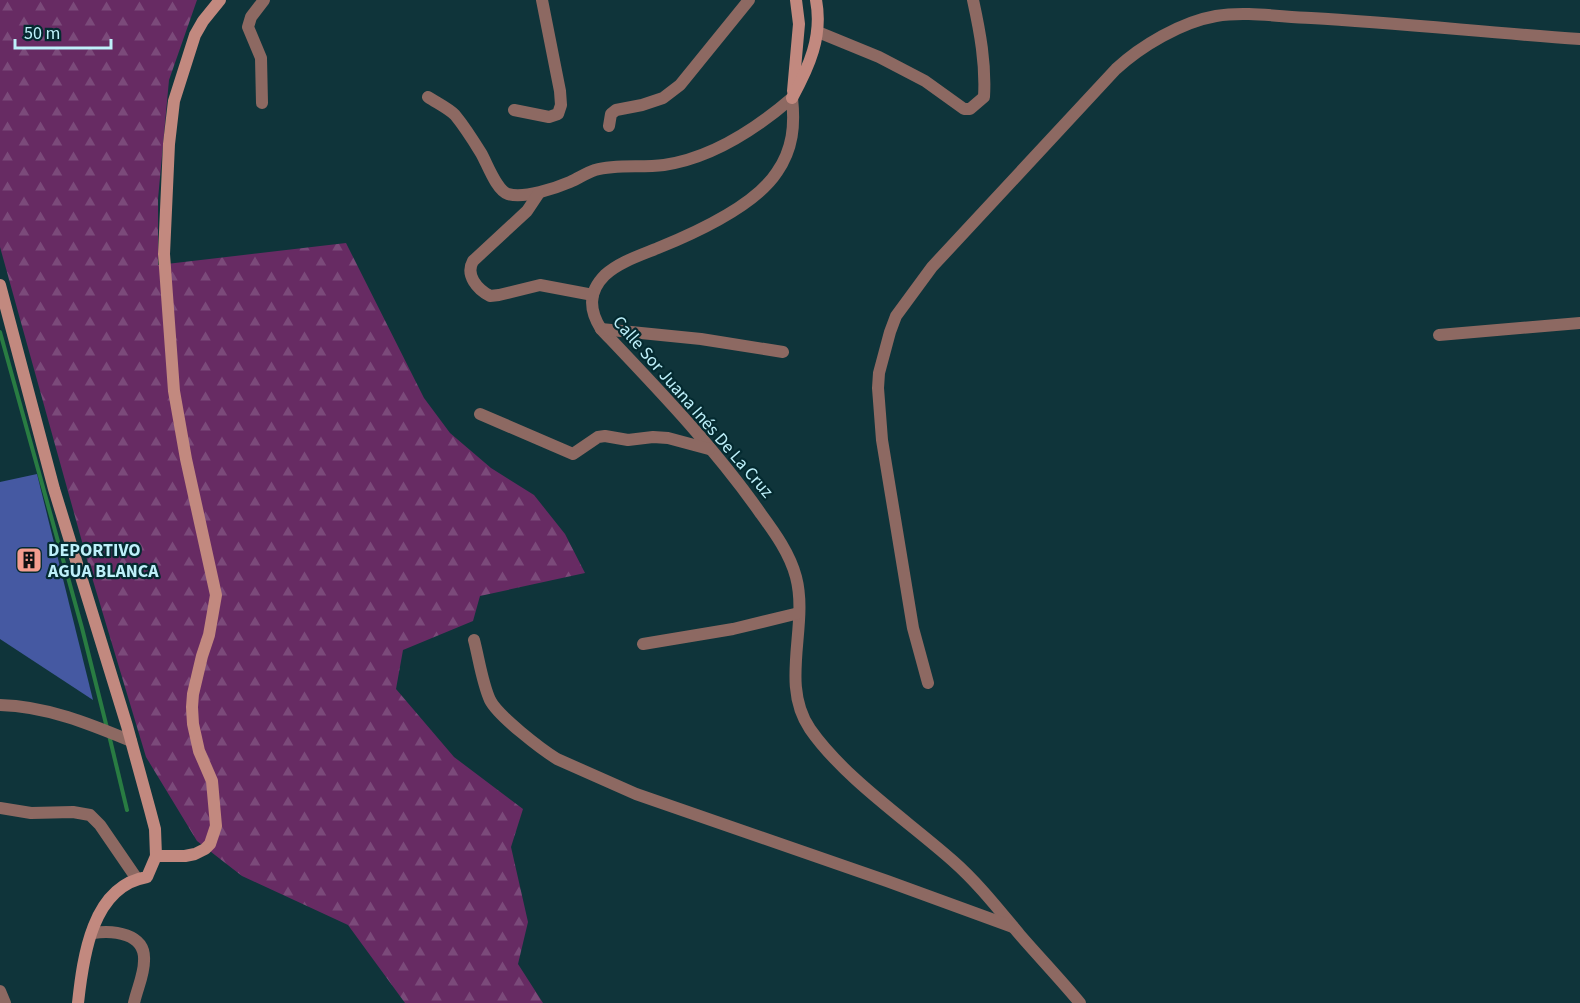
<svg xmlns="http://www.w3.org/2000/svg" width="1580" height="1003" viewBox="0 0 1580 1003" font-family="'Source Sans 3',sans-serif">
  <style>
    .forest { fill: url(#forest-firs) }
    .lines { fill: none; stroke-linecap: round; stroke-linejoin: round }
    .stream { stroke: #297c42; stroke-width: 4 }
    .building { fill: #4559a2 }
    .street { stroke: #8d6962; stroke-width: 12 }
    .secondary { stroke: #c2897f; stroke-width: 12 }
    .labels { text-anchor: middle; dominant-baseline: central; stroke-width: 4.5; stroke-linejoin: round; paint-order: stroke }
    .street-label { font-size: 18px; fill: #bef0fa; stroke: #042a30 }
    .poi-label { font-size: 18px; font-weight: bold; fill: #bef0fa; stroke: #042a30; text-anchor: start }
  </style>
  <defs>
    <pattern id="forest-firs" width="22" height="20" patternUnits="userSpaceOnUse" patternTransform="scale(1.5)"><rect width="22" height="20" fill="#672b63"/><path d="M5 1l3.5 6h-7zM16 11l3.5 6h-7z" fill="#7b4a7a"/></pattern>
  </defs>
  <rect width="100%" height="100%" fill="#0f343a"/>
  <polygon class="forest" points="0,0 197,0 169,80 158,199 158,265 346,243 424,398 450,433 491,468 534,495 565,534 585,573 480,596 473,621 403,650 396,689 454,757 523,809 511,847 528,922 518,964 543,1003 405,1003 348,925 242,876 197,841 146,757 91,574 0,247"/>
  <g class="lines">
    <g class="stream">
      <polyline points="0,332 82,628 107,728"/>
      <polyline points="109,735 127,810"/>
    </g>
  </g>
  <polygon class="building" points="37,474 93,700 0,639 0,482"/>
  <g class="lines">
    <g class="street">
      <path d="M818,32L879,57L925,81L964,109H970L984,97C986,64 980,32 973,0"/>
      <path d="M428,97C437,103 448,108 455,115C464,126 473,140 481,153C487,163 496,190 508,194C524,199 556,188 570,182C579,178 586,173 595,170C617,164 641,168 664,165C712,158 756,129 792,98"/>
      <path d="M792,98C795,125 793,149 777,172C755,206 695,233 658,248C641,255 619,262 605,275C588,292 589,310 601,329C657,388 715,448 761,514C775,533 790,554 796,577C809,626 779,684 810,729C844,778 908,821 953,861C978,883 999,910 1020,935C1040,958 1061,980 1080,1003"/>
      <polyline points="262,103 261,58 248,27 251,17 264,0"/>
      <polyline points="514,110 549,117 558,114 561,105 560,91 542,0"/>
      <polyline points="609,126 611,114 616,110 642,105 663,98 680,85 749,0"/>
      <path d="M539,193L527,211L473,261C465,275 477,289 490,296L499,295L540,285L593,295"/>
      <polyline points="601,329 701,339 783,352"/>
      <polyline points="1439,335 1580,323"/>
      <polyline points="480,414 573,454 598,437 605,436 628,440 653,437 668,438 709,449"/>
      <path d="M474,640C479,659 482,682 490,700C498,716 541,749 557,759L636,794L887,881L1013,927"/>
      <polyline points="643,644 733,629 799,613"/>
      <path d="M928,683L913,628L882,440L878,388L879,373L890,332L896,316L932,267L1116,69C1141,46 1181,22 1216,16C1246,11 1281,17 1311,18C1401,23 1490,33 1580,39"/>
      <path d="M0,705C46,706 90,724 131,741"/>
      <polyline points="0,808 31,813 73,812 90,815 100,825 137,879"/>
      <path d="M93,933C113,930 146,933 144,961C144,975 137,989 134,1003"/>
      <polyline points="0,991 5,1003"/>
    </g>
    <g class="secondary">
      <polyline points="793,91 799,24 796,0"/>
      <path d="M792,98C809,67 823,36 816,0"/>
      <path d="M0,285L54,489L127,726L150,810L155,829L156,856L147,877C92,886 83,957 78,1003"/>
      <polyline points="156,856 185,856 195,854 205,849 210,844 216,826 212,781 199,751 193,724 192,707 193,694 202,656 209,635 216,595 186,459 174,391 164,254 169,144 174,101 195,35 203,21 220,0"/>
    </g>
  </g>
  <defs>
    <symbol id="building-square" viewBox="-11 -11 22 22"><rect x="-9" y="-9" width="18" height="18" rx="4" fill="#f59d8e" stroke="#042a30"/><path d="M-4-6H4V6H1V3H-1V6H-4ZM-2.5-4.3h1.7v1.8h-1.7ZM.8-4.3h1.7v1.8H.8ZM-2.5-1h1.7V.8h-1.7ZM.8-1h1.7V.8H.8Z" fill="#111"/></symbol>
  </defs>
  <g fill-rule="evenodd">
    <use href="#building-square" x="14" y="545" width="30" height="30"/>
  </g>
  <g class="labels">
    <g class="street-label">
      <text transform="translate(693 407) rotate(49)">Calle Sor Juana Inés De La Cruz</text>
    </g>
    <g class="poi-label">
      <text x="48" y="550">DEPORTIVO<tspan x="48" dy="21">AGUA BLANCA</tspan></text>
    </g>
  </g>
  <path d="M15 39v9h96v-9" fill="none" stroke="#bef0fa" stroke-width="3"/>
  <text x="24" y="39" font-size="18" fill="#bef0fa" stroke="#042a30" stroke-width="4.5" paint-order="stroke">50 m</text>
</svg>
